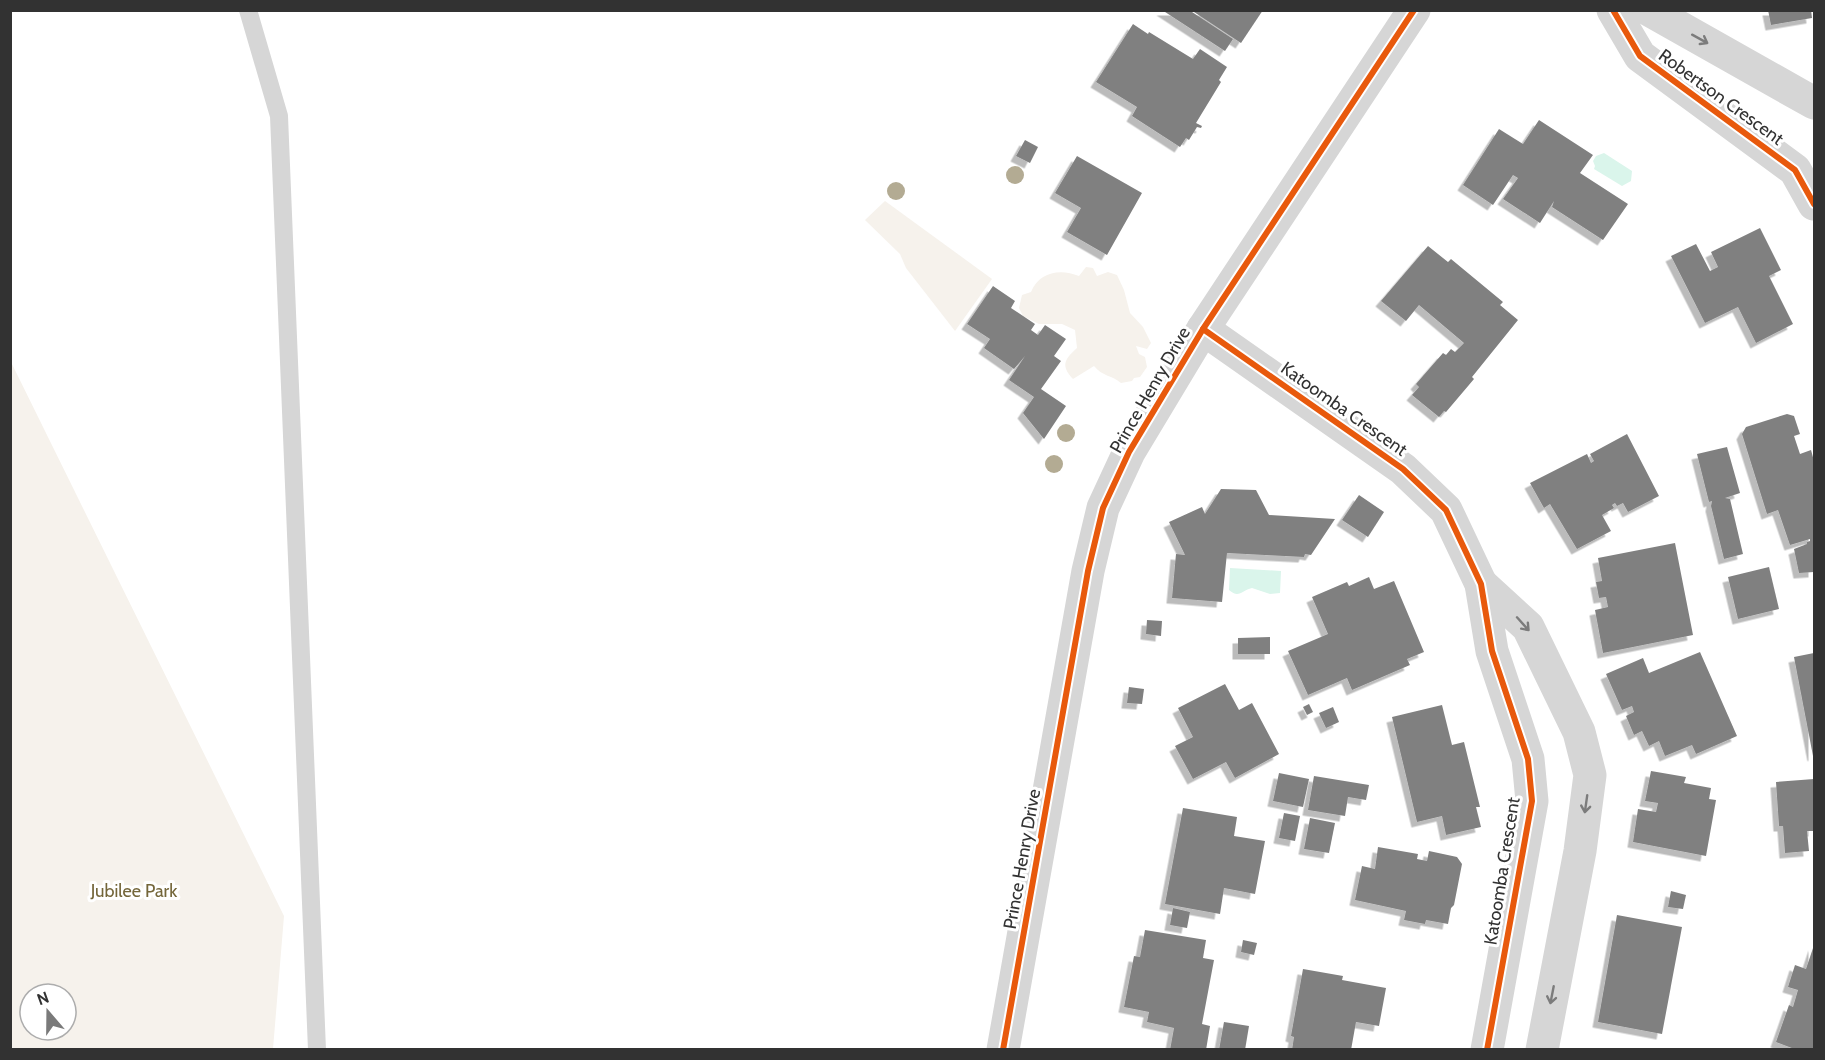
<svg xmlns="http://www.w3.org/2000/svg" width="1825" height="1060" viewBox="0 0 1825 1060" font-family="Cabin,sans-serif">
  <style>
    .green { fill: #f6f2ec; fill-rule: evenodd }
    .water { fill: #daf5eb }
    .building { fill: #808080; filter: url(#shadow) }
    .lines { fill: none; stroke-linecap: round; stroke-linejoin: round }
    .lane { stroke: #d6d6d6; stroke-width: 18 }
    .street { stroke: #d6d6d6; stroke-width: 33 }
    .cycleway-casing { stroke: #fff; stroke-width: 10 }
    .cycleway { stroke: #e8590c; stroke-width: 6 }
    .tree { fill: #b3ab93 }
    .oneway { stroke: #7c7c7c }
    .labels { text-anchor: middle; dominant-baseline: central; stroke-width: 6; stroke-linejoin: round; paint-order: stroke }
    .street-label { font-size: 18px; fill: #323232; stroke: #fff }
    .park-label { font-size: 18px; fill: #74663a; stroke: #fff }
  </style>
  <defs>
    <filter id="shadow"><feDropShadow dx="-5.5" dy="5.5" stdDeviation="0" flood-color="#0004"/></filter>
  </defs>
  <rect width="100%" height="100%" fill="#fff"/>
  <g class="green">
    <polygon points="885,201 992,279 955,331 906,268 900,254 865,220"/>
    <path d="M1086,267L1093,268L1097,276L1108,272L1117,275L1124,290L1130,313L1143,327L1151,343L1147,349L1136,346L1139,354L1145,357L1147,367L1140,377L1134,378L1132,381L1121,383C1112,375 1103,377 1094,366L1073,379C1060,365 1065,359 1077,348L1075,330L1062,324H1039L1023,316L1019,308L1022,295L1031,292C1039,272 1060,268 1079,276Z"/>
    <path d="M10,360L284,916L273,1049H11ZM30,994H66V1030H30Z"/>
  </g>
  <g class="water">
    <polygon points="1604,153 1632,171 1631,181 1622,186 1594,169 1595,166 1593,161 1596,156"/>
    <path d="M1230,568L1281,571L1280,593L1270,594L1252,588C1242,590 1239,599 1229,590Z"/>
  </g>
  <g class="building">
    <polygon points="1162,10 1189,10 1233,39 1225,51"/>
    <polygon points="1191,10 1263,10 1241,43"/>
    <polygon points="1768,10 1811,10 1812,18 1771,25"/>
    <polygon points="1133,24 1148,34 1149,32 1193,59 1200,49 1227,67 1219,80 1221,82 1196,123 1202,126 1201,128 1197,127 1189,140 1186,138 1180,147 1132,116 1137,107 1096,82"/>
    <polygon points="1539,120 1593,155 1580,173 1628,204 1603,240 1552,207 1554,201 1540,223 1503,199 1518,178 1513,175 1493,205 1463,185 1499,129 1523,144"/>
    <polygon points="1025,140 1038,147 1030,163 1016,156"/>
    <polygon points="1077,156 1142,193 1107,255 1067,232 1081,208 1055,193"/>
    <polygon points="1760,228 1781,270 1769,276 1793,324 1756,343 1738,307 1705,323 1671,256 1696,244 1710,271 1718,267 1711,252"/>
    <polygon points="1428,246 1448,262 1451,259 1503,302 1500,305 1518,320 1472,377 1474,379 1446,412 1444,411 1439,417 1412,395 1419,387 1416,384 1443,353 1446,355 1451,349 1455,352 1464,343 1419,305 1406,321 1381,301"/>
    <polygon points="993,286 1015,301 1011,308 1035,324 1031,330 1038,335 1045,325 1066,339 1054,356 1061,361 1041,389 1066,406 1044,439 1023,413 1034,397 1009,380 1025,356 1014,369 984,348 990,339 967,324"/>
    <polygon points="1787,414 1794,416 1800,434 1794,436 1800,454 1811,450 1814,461 1814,572 1799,573 1794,549 1807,544 1807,542 1810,541 1810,539 1790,545 1778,510 1767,514 1742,434 1746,427"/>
    <polygon points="1627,434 1659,496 1628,512 1623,503 1617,506 1615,503 1612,505 1614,508 1602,515 1611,531 1577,549 1550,504 1544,508 1530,483 1587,454 1591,463 1594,461 1590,454"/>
    <polygon points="1727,447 1740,493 1725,498 1730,499 1743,554 1724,559 1711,506 1712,501 1709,502 1697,454"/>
    <polygon points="1221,489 1256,490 1269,515 1335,519 1311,555 1305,554 1304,557 1227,553 1222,602 1172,598 1176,554 1185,555 1169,522 1202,507 1205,514"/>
    <polygon points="1359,495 1384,512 1368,537 1342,520"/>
    <polygon points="1675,543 1693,635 1603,653 1595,610 1608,607 1606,597 1599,598 1596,582 1602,581 1598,558"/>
    <polygon points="1769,567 1779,609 1738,619 1728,577"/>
    <polygon points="1369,577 1374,589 1394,581 1424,652 1407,659 1410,665 1352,690 1347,678 1308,695 1288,651 1328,634 1312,597 1347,582 1349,586"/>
    <polygon points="1147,620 1162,621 1161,636 1146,634"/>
    <polygon points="1270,637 1270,654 1238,654 1238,638"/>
    <polygon points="1700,652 1737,736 1696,754 1692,745 1665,756 1659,741 1649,746 1642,731 1634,735 1626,716 1634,712 1632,706 1622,710 1606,674 1643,658 1649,673"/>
    <polygon points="1814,653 1814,755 1813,756 1794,657"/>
    <polygon points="1225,684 1239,710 1252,703 1279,754 1235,778 1226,762 1193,779 1175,746 1193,737 1178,708"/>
    <polygon points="1129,687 1144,689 1142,704 1127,703"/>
    <polygon points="1309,704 1313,712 1307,715 1303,707"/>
    <polygon points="1442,705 1452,745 1464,742 1480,807 1476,807 1481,827 1446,835 1442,816 1417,822 1392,717"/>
    <polygon points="1333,707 1339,722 1326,728 1319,713"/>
    <polygon points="1651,771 1686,777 1684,783 1711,788 1709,799 1716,800 1706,856 1633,842 1638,809 1656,812 1658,803 1645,801"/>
    <polygon points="1279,773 1309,779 1303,807 1273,801"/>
    <polygon points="1314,776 1369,785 1366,800 1348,797 1345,816 1308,810"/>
    <polygon points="1814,779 1814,831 1807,831 1809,851 1785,853 1783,826 1779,826 1776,782"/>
    <polygon points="1183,808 1237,817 1234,836 1265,841 1255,894 1224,888 1220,914 1165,904"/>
    <polygon points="1284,813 1300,816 1295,841 1279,838"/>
    <polygon points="1310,818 1335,823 1329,853 1304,849"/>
    <polygon points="1378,847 1418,854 1417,859 1427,861 1429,851 1457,857 1462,864 1454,905 1451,908 1448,924 1426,920 1425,924 1404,920 1406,911 1355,900 1362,866 1375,869"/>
    <polygon points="1671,891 1686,895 1683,909 1668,907"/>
    <polygon points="1173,908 1190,912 1187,928 1170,925"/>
    <polygon points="1617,915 1682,927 1662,1034 1598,1022"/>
    <polygon points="1145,930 1206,940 1203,958 1214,960 1202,1024 1210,1026 1206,1050 1170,1050 1174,1028 1147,1022 1149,1012 1124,1007 1134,956 1140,957"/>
    <polygon points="1243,940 1257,943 1254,955 1241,952"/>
    <polygon points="1814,945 1814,1050 1797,1050 1776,1042 1789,1005 1793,1007 1798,990 1788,987 1795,965 1806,969"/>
    <polygon points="1303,969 1343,976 1342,980 1386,988 1379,1026 1356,1022 1351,1050 1292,1050 1294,1037 1291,1036"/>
    <polygon points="1224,1022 1249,1026 1245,1050 1219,1050"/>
  </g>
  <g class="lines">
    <polyline class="lane" points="248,10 279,116 317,1050"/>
    <g class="street">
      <polyline points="1613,10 1640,56 1795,170 1814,204"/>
      <polyline points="1649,10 1814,103"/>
      <polyline points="1203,329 1403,469 1446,510 1481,584 1492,651 1528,759 1532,801 1487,1050"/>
      <polyline points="1481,584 1528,627 1579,732 1590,775 1580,851 1542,1050"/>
      <polyline points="1003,1050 1088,571 1103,508 1129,452 1203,329 1414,10"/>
    </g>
    <defs>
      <g id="cycleway">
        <polyline points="1613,10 1640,56 1795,170 1814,204"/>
        <polyline points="1203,329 1403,469 1446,510 1481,584 1492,651 1528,759 1532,801 1487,1050"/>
        <polyline points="1003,1050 1088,571 1103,508 1129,452 1203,329 1414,10"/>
      </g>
    </defs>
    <use href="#cycleway" class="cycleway-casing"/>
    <use href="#cycleway" class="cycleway"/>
  </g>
  <g class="tree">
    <circle cx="1015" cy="175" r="9"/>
    <circle cx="896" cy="191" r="9"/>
    <circle cx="1066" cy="433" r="9"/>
    <circle cx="1054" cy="464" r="9"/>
  </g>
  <defs><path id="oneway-shaft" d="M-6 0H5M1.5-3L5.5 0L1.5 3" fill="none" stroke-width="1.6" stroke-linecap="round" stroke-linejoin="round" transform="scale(1.5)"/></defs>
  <g class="oneway">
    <use href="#oneway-shaft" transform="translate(1700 39) rotate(29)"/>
    <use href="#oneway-shaft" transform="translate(1523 624) rotate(48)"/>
    <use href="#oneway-shaft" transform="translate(1586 804) rotate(98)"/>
    <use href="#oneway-shaft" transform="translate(1552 995) rotate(101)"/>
  </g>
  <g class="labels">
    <g class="street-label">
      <text transform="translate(1721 97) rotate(36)">Robertson Crescent</text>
      <text transform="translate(1150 390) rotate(-60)">Prince Henry Drive</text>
      <text transform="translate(1344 409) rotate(35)">Katoomba Crescent</text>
      <text transform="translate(1022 859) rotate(-80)">Prince Henry Drive</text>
      <text transform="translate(1502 871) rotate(-81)">Katoomba Crescent</text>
    </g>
    <g class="park-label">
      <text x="134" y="891">Jubilee Park</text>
    </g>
  </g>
  <rect width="1825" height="1060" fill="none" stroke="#323232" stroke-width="24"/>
  <g transform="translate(48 1012) rotate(340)"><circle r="28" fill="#ffffff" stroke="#adadad" stroke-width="1.5"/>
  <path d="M0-4.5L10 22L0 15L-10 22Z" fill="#7a7a7a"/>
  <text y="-9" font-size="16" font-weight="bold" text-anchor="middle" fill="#323232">N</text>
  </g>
</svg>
